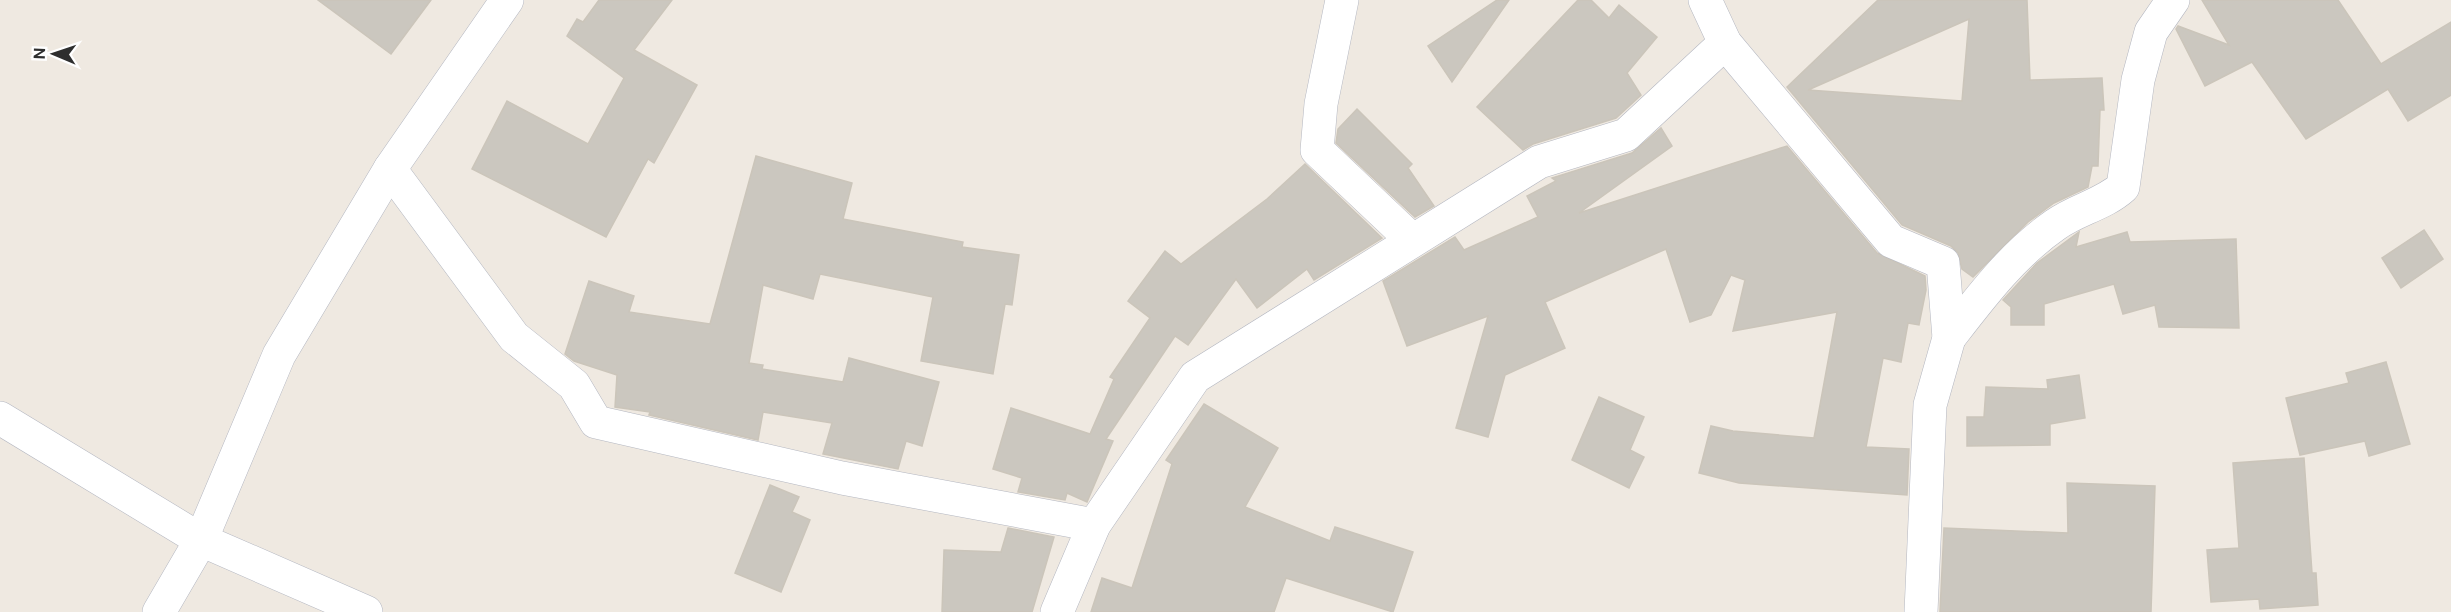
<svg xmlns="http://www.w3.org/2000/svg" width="2451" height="612" viewBox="0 0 2451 612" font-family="'DM Sans',sans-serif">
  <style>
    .building { fill: #cbc7bf; stroke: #cbc5ba; stroke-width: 1.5; fill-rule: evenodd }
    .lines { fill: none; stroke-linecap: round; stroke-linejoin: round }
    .street-casing { stroke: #b4b7c1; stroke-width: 34 }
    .street { stroke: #fff; stroke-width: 33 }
  </style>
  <rect width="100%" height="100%" fill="#efe9e1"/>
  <g class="building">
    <polygon points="318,0 431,0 391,54"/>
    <polygon points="599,0 672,0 634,50 697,85 654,163 648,159 606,237 472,169 507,101 588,144 624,78 567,36 577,19 583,22"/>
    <polygon points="1497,0 1509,0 1452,82 1428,46"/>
    <polygon points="1578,0 1591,0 1609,18 1619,5 1657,37 1627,73 1641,95 1616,118 1533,144 1523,150 1477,107"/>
    <path d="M1878,0H2027L2030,80L2102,78L2104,110H2100L2098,166H2092L2088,187L2054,203L2028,222L1973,277L1962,269L1958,253L1951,246L1902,225L1787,87ZM1969,19L1962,101L1808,90Z"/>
    <polygon points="2202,0 2338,0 2381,64 2451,22 2451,95 2408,121 2388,89 2306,139 2252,62 2205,86 2176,29 2178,26 2229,45"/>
    <polygon points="1357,109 1412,164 1408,168 1434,206 1415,217 1336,143 1338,129"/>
    <polygon points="1661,128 1672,146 1579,213 1787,146 1877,253 1925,276 1926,290 1919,325 1908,323 1901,362 1883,358 1866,447 1909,449 1907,495 1739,483 1699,473 1711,426 1733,431 1814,438 1837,312 1733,331 1745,280 1731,275 1711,315 1690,322 1666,249 1545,302 1565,348 1505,375 1488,437 1456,428 1488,316 1407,346 1383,281 1455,237 1464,250 1538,217 1527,196 1556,181 1552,178 1632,153"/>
    <polygon points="756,156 852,183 843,219 963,242 962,247 1019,255 1012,305 1005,304 993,374 921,361 933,297 820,274 813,299 763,285 749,363 763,365 762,369 843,382 849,358 939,382 922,446 906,441 898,469 823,454 832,423 763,412 758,440 649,415 650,412 615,407 617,375 574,361 565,354 589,281 634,296 629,312 710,324"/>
    <polygon points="1305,164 1382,238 1314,280 1307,269 1257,308 1236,279 1188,345 1175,336 1106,439 1113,441 1087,502 1067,493 1065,500 1018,492 1022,478 993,469 1011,408 1090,434 1114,379 1110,377 1150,318 1128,301 1165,251 1181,264 1267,199"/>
    <polygon points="2424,230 2443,259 2401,288 2382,258"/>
    <polygon points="2079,232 2076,247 2127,232 2130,242 2236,239 2239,328 2159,327 2155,305 2123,314 2114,284 2044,304 2044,325 2011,325 2011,307 2003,300 2037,263"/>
    <polygon points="2386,362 2410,444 2369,456 2365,441 2300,455 2286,398 2349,383 2346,373"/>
    <polygon points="2079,375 2085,418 2050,424 2050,445 1967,446 1967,417 1984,417 1986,387 2048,389 2047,380"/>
    <polygon points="1599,397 1644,417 1630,450 1644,457 1629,488 1572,460"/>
    <polygon points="1204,404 1278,448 1245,507 1330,541 1335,527 1413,552 1393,612 1286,578 1274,612 1091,612 1102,578 1132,588 1172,464 1166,460"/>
    <polygon points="2304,458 2312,573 2316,573 2318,605 2260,609 2259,599 2211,602 2207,550 2239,548 2233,463"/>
    <polygon points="2067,483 2155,486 2151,612 1940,612 1944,528 2068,533"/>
    <polygon points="770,485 799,497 792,512 810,520 781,592 735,573"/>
    <polygon points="1008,528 1054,537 1032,612 942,612 944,550 1001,552"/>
  </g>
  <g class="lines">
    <defs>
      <g id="street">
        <polyline points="1342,0 1321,104 1317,150 1411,239"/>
        <polyline points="1705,0 1725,43 1891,241 1943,263 1949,338 1930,405 1921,612"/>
        <polyline points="390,169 514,337 574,385 596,422 842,478 1094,525"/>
        <path d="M1949,338C1980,298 2012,255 2055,225C2077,209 2103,205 2123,187L2138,80L2151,32L2173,0"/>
        <polyline points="0,418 201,540 366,612"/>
        <polyline points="159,612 201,540 279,355 390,169 507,0"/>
        <polyline points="1057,612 1094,525 1195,377 1539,162 1626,135 1725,43"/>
      </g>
    </defs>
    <use href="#street" class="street-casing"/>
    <use href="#street" class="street"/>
  </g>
  <g transform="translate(54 54) rotate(272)" stroke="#ffffff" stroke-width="4.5" paint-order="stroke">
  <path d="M0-4.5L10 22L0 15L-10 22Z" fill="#2e2e2e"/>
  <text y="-9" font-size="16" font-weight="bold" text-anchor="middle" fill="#2e2e2e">N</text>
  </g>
</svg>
